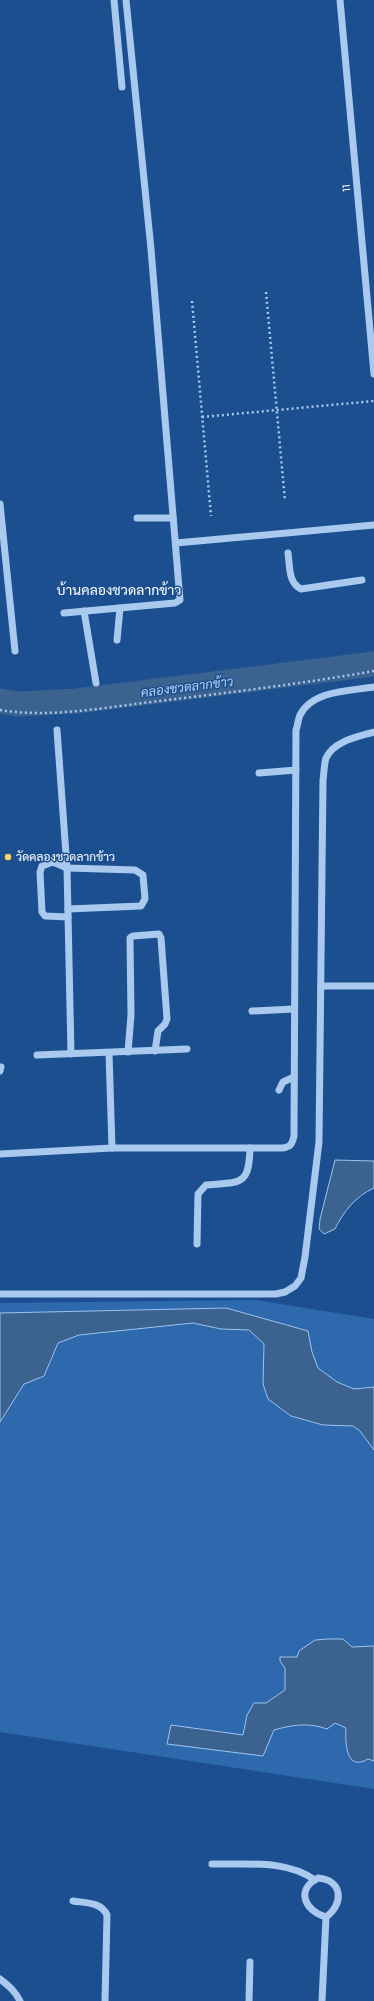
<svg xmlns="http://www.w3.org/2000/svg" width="374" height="2001" viewBox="0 0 374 2001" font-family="Karla,Sarabun,sans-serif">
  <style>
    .green { fill: #2e69ad }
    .water { fill: #3c6290; stroke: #9cc4f0 }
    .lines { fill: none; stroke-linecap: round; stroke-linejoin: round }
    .river { stroke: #3c6290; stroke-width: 25 }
    .path { stroke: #a9c9ee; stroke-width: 2.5; stroke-dasharray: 2 3; stroke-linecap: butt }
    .minor { stroke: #a9c9ee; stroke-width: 7 }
    .poi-dot { fill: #ffd166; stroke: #1b4f8f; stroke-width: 1.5 }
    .labels { text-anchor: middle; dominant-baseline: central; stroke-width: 3; stroke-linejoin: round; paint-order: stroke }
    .street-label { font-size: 12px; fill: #fff; stroke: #1b4f8f }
    .poi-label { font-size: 12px; fill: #fff; stroke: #1b4f8f; text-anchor: start }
    .water-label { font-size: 13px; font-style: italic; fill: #b5d3f5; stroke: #1b4f8f }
    .quarter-label { font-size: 14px; fill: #fff; stroke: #1b4f8f }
  </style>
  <rect width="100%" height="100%" fill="#1b4f8f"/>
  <polygon class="green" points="256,1300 374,1319 374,1789 0,1732 0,1303"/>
  <g class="water">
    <path d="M335,1160L374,1161V1188C356,1196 343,1212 335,1229L324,1234L319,1229L320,1219Z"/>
    <polygon points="226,1308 308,1331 312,1352 318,1368 337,1382 354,1389 374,1387 374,1450 360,1431 353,1426 323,1425 291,1416 268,1399 263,1384 264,1344 249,1330 221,1329 193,1323 79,1335 58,1343 44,1376 24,1384 0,1422 0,1313"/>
    <path d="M328,1639H343L352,1647L374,1646V1761L368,1759C346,1772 345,1743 346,1728L335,1723L327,1729C308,1722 292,1725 274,1730L263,1756L167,1744L171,1725L243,1735L247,1715L254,1703H266L285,1690V1668L280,1661V1657H297L299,1651L315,1640Z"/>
  </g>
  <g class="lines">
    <polyline class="river" points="0,701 18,704 77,701 374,664"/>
    <g class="path">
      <polyline points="266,292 285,501"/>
      <polyline points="192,301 211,516"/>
      <polyline points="202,417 374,401"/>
      <path d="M0,710C50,718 101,708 151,702C226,693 300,684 374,671"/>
    </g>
    <g class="minor">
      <polyline points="114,0 122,87"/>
      <polyline points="340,0 374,374"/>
      <polyline points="0,504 15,651"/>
      <polyline points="137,518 173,518"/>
      <polyline points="176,543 374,525"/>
      <path d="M288,553C290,566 288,583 301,589L362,580"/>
      <polyline points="84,611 96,683"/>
      <polyline points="64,613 175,603 180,600 151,249 126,0"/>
      <polyline points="117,640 120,608"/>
      <polyline points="57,730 67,868 71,1054"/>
      <polyline points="259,773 296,770"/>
      <polyline points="68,909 141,906 145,899 143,875 135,870 67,868 53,862 42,866 40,872 42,912 45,916 68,917"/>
      <polyline points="321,986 374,986"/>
      <polyline points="252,1011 294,1009"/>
      <polyline points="128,1052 131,1015 130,938 133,936 159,934 161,938 167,1019 165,1024 158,1031 155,1051"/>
      <polyline points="109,1053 112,1148"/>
      <polyline points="37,1055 187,1049"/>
      <polyline points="0,1071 1,1067"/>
      <polyline points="279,1090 283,1082 294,1077"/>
      <path d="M0,1154L112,1148H282C290,1147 292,1145 294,1136L296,730C298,725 298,719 300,715C313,690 350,691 374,687"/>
      <path d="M197,1244L198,1194L206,1185C241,1182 249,1186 250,1148"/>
      <path d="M0,1294H276L285,1292L295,1286L301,1278L305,1257L319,1142L323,780C324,774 324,764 326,758C334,741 357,737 374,732"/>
      <path d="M212,1864C247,1865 285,1859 315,1880"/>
      <path d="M318,1878C343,1880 344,1904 326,1917C305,1911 295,1890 318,1878Z"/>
      <path d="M73,1901C86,1903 101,1902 107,1915L105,2001"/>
      <path d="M0,1979C9,1986 15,1991 20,2001"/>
      <polyline points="249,2001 250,1962"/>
      <polyline points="322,2001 326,1917"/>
    </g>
  </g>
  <circle class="poi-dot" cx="8" cy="857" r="4"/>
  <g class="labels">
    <g class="street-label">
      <text transform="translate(346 188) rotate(-95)">11</text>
    </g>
    <g class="poi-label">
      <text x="16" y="857">วัดคลองชวดลากข้าว</text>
    </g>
    <g class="water-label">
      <text transform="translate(187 687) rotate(-7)">คลองชวดลากข้าว</text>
    </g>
    <g class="quarter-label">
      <text x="119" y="590">บ้านคลองชวดลากข้าว</text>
    </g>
  </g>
</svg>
